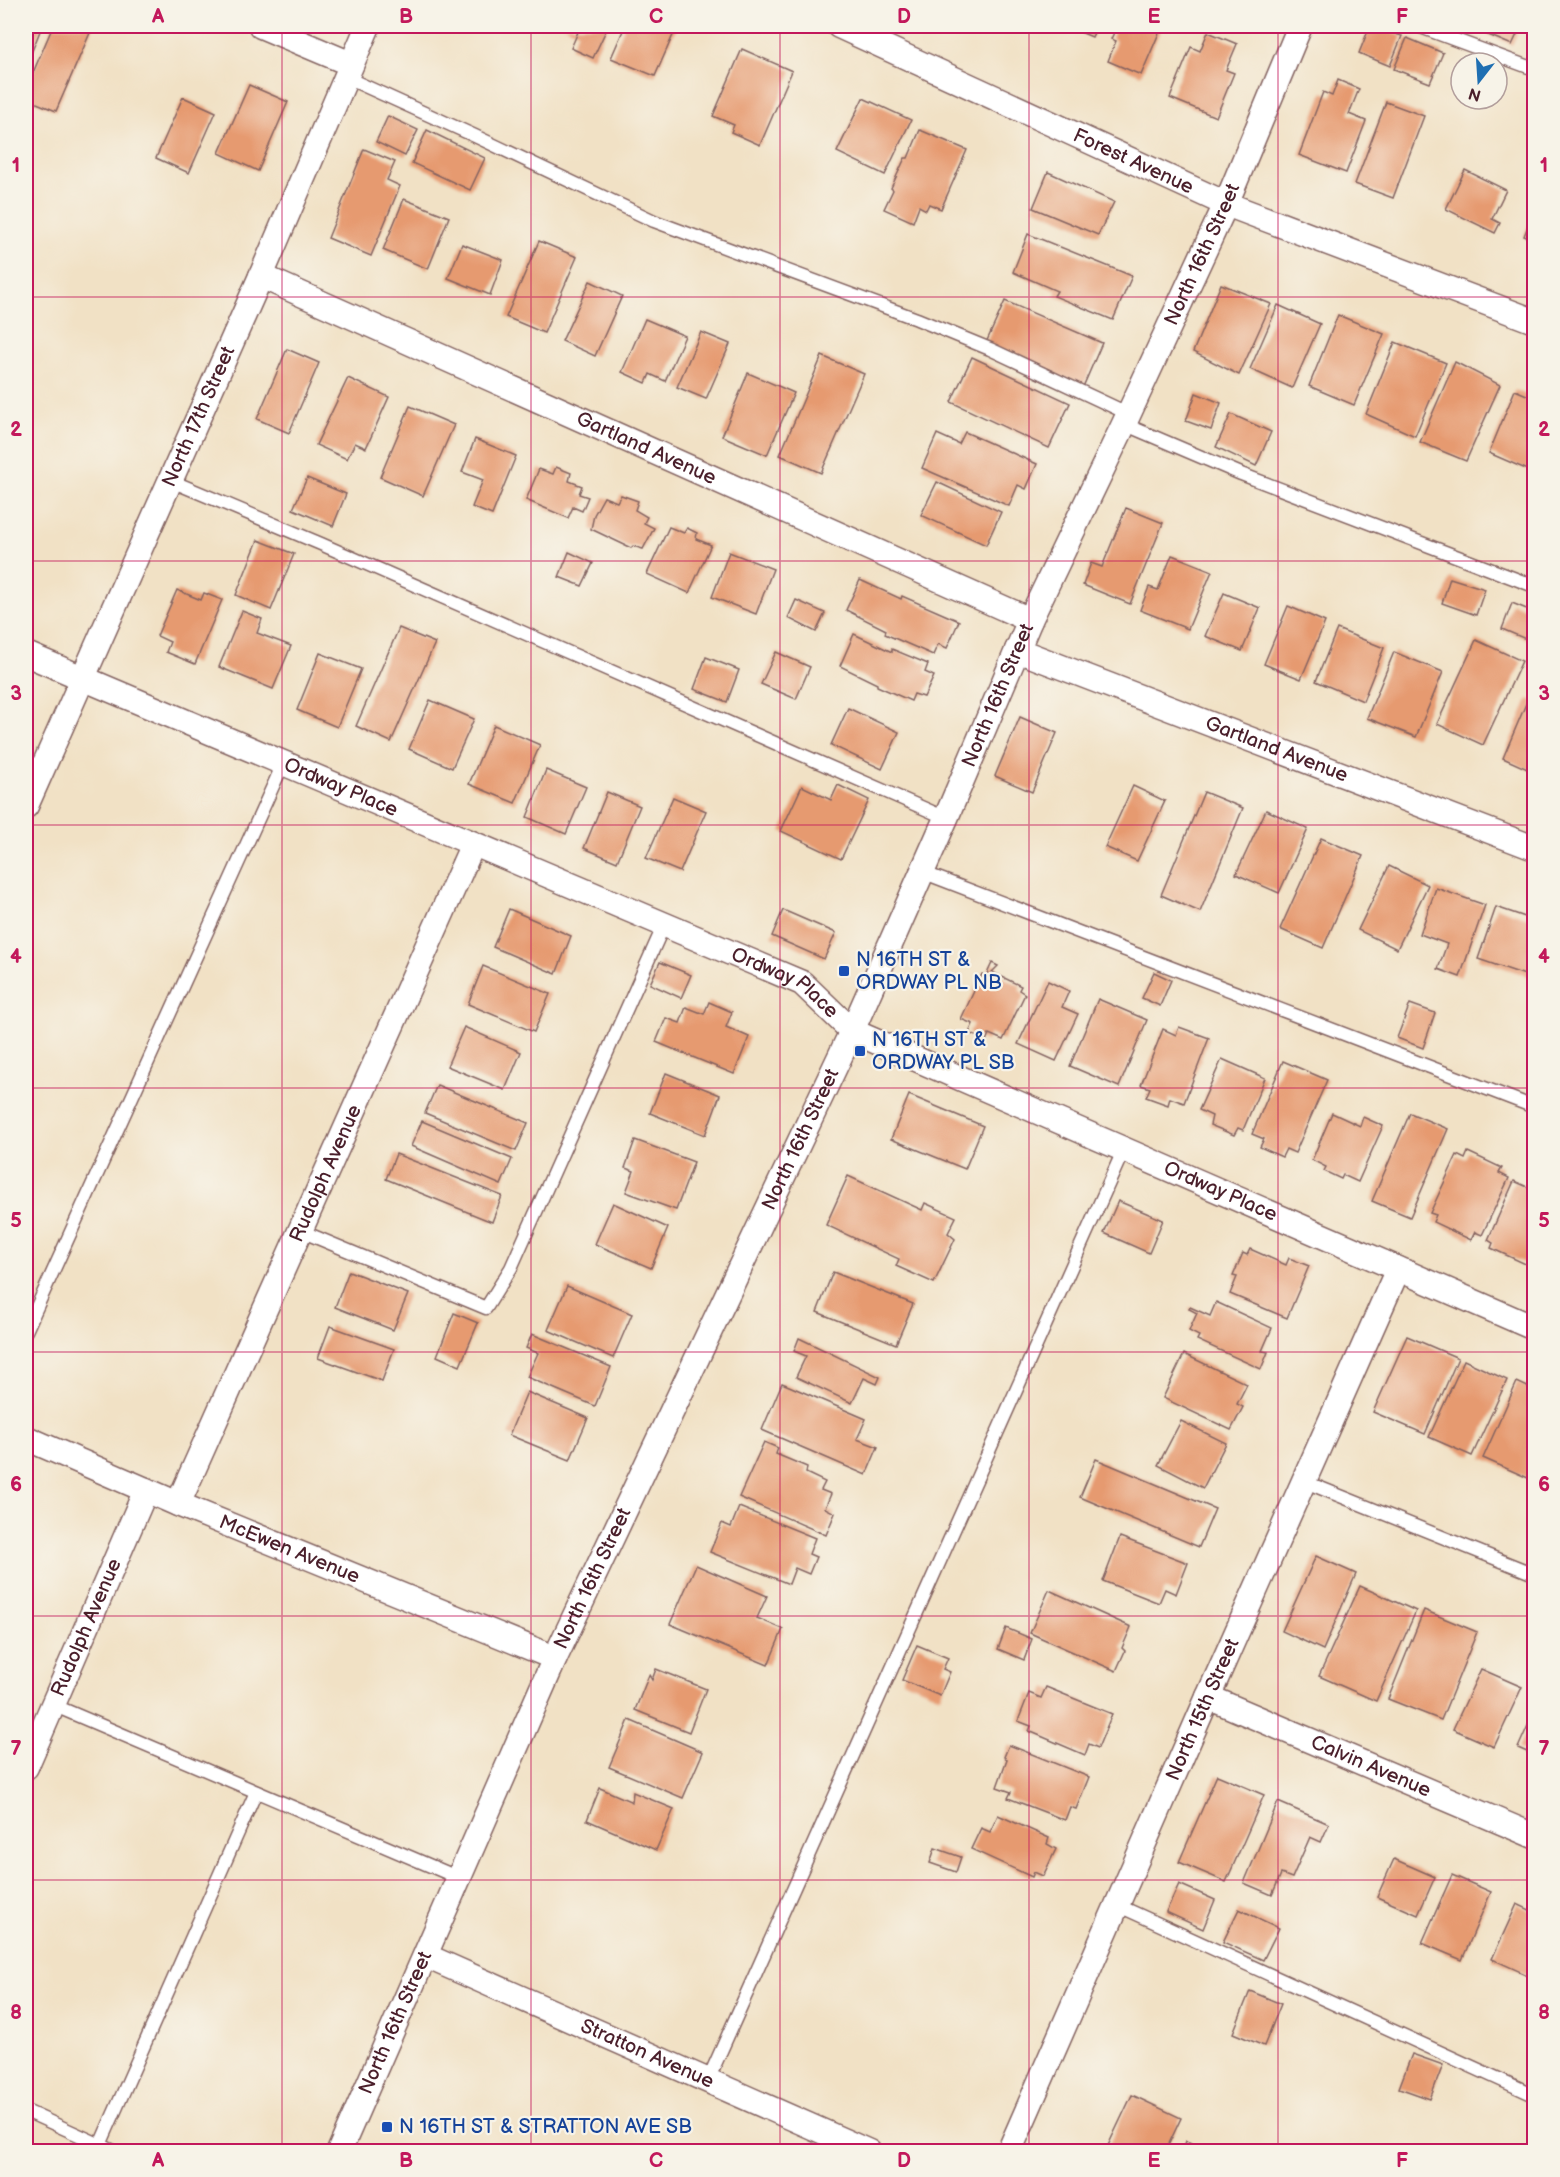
<svg xmlns="http://www.w3.org/2000/svg" width="1560" height="2177" viewBox="0 0 1560 2177" font-family="'Balsamiq Sans',sans-serif">
  <style>
    .building { fill: #e69a6f }
    .lines { fill: none; stroke-linecap: round; stroke-linejoin: round }
    .lane-casing { stroke: #846361; stroke-width: 15 }
    .street-casing { stroke: #846361; stroke-width: 27 }
    .lane { stroke: #fff; stroke-width: 12 }
    .street { stroke: #fff; stroke-width: 24 }
    .grid { fill: none; stroke: #c2185b; stroke-width: 1.5; stroke-opacity: 0.55 }
    .transit-dot { fill: #1a4fb4; stroke: #f7f3e8; stroke-width: 2 }
    .labels { text-anchor: middle; dominant-baseline: central; stroke-width: 4.5; stroke-linejoin: round; paint-order: stroke }
    .street-label { font-size: 20px; fill: #4a1f2b; stroke: #f7f3e8 }
    .transit-label { font-size: 20px; fill: #164399; stroke: #f7f3e8; text-anchor: start }
    .neatline { fill: none; stroke: #c2185b; stroke-width: 2 }
    .grid-label { font-size: 20px; text-anchor: middle; font-weight: bold; fill: #c2185b }
  </style>
  <rect width="100%" height="100%" fill="#f7f3e8"/>
  <filter id="ink" filterUnits="userSpaceOnUse"><feTurbulence type="fractalNoise" baseFrequency=".0167" numOctaves="2"/><feDisplacementMap in="SourceGraphic" scale="12" xChannelSelector="R" yChannelSelector="G"/><feConvolveMatrix kernelMatrix="1 2 1 2 8 2 1 2 1" color-interpolation-filters="sRGB"/></filter>
  <filter id="wash" filterUnits="userSpaceOnUse"><feTurbulence type="fractalNoise" baseFrequency=".008" numOctaves="4" result="noise"/><feDisplacementMap in="SourceGraphic" scale="24" xChannelSelector="R" yChannelSelector="G"/><feGaussianBlur stdDeviation="1.35" result="paint"/><feColorMatrix in="noise" values="0 0 0 0 0 0 0 0 0 0 0 0 0 0 0 0 0 1.4 0 .05"/><feComposite in="paint" operator="in"/></filter>
  <g filter="url(#wash)">
    <rect width="100%" height="100%" fill="#f1e1c5"/>
    <g id="blocks">
      <g class="building">
        <polygon points="26,26 42,26 26,66"/>
        <polygon points="53,26 93,26 56,111 32,101 26,116 26,89"/>
        <polygon points="564,26 608,26 593,58 571,48 578,32"/>
        <polygon points="625,26 677,26 655,76 611,58"/>
        <polygon points="1066,26 1097,26 1092,37"/>
        <polygon points="1117,26 1162,26 1141,75 1108,61 1116,41 1111,39"/>
        <polygon points="1370,26 1402,36 1390,66 1359,53"/>
        <polygon points="1489,26 1521,26 1512,45 1486,34"/>
        <polygon points="1208,32 1237,44 1226,70 1234,73 1216,117 1170,98 1191,47 1200,51"/>
        <polygon points="1407,38 1443,53 1430,83 1394,69"/>
        <polygon points="742,49 792,71 760,145 731,132 734,125 713,116"/>
        <polygon points="1338,80 1359,89 1349,114 1366,121 1346,173 1299,155 1323,92 1332,96"/>
        <polygon points="249,85 288,102 258,171 219,153"/>
        <polygon points="183,97 216,112 189,173 156,158"/>
        <polygon points="863,98 911,120 885,175 837,152"/>
        <polygon points="1386,102 1424,116 1393,198 1355,184"/>
        <polygon points="388,116 418,130 405,156 376,142"/>
        <polygon points="427,130 485,158 470,190 412,163"/>
        <polygon points="920,130 967,150 941,209 929,204 926,210 919,206 913,222 884,209 893,190 891,188 905,158 908,158"/>
        <polygon points="364,149 395,162 387,180 400,186 371,256 328,238"/>
        <polygon points="1465,170 1506,190 1492,219 1500,223 1495,233 1446,209"/>
        <polygon points="1048,172 1114,202 1098,235 1033,208"/>
        <polygon points="404,199 449,217 428,269 383,250"/>
        <polygon points="1534,211 1534,240 1524,236"/>
        <polygon points="1028,234 1132,276 1113,320 1054,296 1057,291 1013,272"/>
        <polygon points="539,241 577,257 544,333 506,317"/>
        <polygon points="462,244 503,260 490,295 448,278"/>
        <polygon points="590,281 622,296 595,356 562,341"/>
        <polygon points="1221,284 1271,304 1239,375 1193,352"/>
        <polygon points="1005,301 1102,343 1083,387 985,345"/>
        <polygon points="1278,305 1320,324 1292,388 1250,369"/>
        <polygon points="1338,315 1384,334 1354,405 1309,386"/>
        <polygon points="645,319 685,336 665,381 650,374 646,383 622,372"/>
        <polygon points="701,332 730,344 706,399 677,387"/>
        <polygon points="1395,342 1446,363 1415,436 1366,414"/>
        <polygon points="287,349 319,363 289,433 257,419"/>
        <polygon points="822,356 864,374 821,473 780,455"/>
        <polygon points="972,357 1070,403 1049,448 951,402"/>
        <polygon points="1455,362 1500,385 1466,461 1420,442"/>
        <polygon points="748,373 794,393 767,455 722,436"/>
        <polygon points="348,378 389,397 366,448 355,443 347,459 316,445"/>
        <polygon points="1515,390 1534,398 1534,454 1528,470 1489,453"/>
        <polygon points="1196,393 1221,403 1211,430 1186,421"/>
        <polygon points="410,406 454,425 423,496 380,477"/>
        <polygon points="1231,414 1271,432 1256,466 1216,447"/>
        <polygon points="965,432 1037,464 1026,489 1018,485 1009,506 922,468 937,434 959,444"/>
        <polygon points="475,439 516,456 492,515 472,507 483,480 462,472"/>
        <polygon points="556,467 571,473 569,481 582,486 579,494 588,497 582,511 573,507 568,518 526,500 539,469 553,474"/>
        <polygon points="307,478 346,494 333,526 293,509"/>
        <polygon points="937,482 1001,512 986,545 921,515"/>
        <polygon points="621,495 638,501 635,510 647,517 644,523 654,528 643,549 633,546 631,548 591,529 594,515 604,497 617,502"/>
        <polygon points="1126,508 1163,523 1130,604 1083,585 1091,563 1102,567"/>
        <polygon points="669,527 684,533 687,528 697,533 696,539 711,545 689,593 647,574"/>
        <polygon points="258,540 294,554 271,610 236,595"/>
        <polygon points="569,552 593,563 582,586 559,577"/>
        <polygon points="729,552 773,569 756,614 712,597"/>
        <polygon points="1172,555 1212,571 1188,629 1140,610 1149,587 1158,590"/>
        <polygon points="1450,578 1485,589 1476,615 1442,603"/>
        <polygon points="860,580 901,599 902,596 959,621 947,648 938,644 933,655 885,634 886,630 846,610"/>
        <polygon points="177,590 201,600 204,593 222,600 195,664 166,652 170,642 157,636"/>
        <polygon points="1224,593 1260,608 1242,651 1205,636"/>
        <polygon points="796,600 825,613 816,632 788,618"/>
        <polygon points="1512,603 1534,612 1533,642 1502,629"/>
        <polygon points="1288,606 1325,622 1301,679 1264,664"/>
        <polygon points="242,611 262,619 257,633 291,646 273,689 219,667"/>
        <polygon points="399,628 435,643 391,742 356,726"/>
        <polygon points="1337,629 1384,648 1363,701 1316,681"/>
        <polygon points="854,634 892,652 892,649 928,664 925,672 934,676 924,697 914,694 911,701 877,686 877,684 840,666"/>
        <polygon points="1476,640 1522,661 1483,745 1437,724"/>
        <polygon points="776,652 810,667 796,699 761,684"/>
        <polygon points="1394,652 1443,672 1416,737 1367,718"/>
        <polygon points="320,653 361,669 337,727 297,710"/>
        <polygon points="706,657 739,670 727,702 694,689"/>
        <polygon points="1528,699 1534,701 1534,772 1503,758"/>
        <polygon points="430,700 474,719 452,768 409,749"/>
        <polygon points="848,708 899,732 882,769 831,745"/>
        <polygon points="1020,717 1057,733 1032,792 995,776"/>
        <polygon points="494,725 540,745 515,803 469,784"/>
        <polygon points="546,770 586,787 566,834 527,817"/>
        <polygon points="838,785 869,800 841,859 781,831 802,786 831,800"/>
        <polygon points="1133,786 1165,801 1137,861 1105,847"/>
        <polygon points="607,792 640,806 617,862 584,848"/>
        <polygon points="1204,792 1243,808 1200,912 1161,895"/>
        <polygon points="673,797 706,811 680,872 646,858"/>
        <polygon points="1266,810 1308,829 1279,893 1236,874"/>
        <polygon points="1321,838 1363,856 1323,948 1280,929"/>
        <polygon points="1389,866 1428,885 1397,949 1358,930"/>
        <polygon points="1436,888 1485,905 1460,977 1438,969 1447,944 1420,934"/>
        <polygon points="1496,907 1534,920 1532,935 1534,935 1534,965 1531,977 1478,959"/>
        <polygon points="509,909 571,936 556,974 493,947"/>
        <polygon points="783,910 836,933 824,959 772,936"/>
        <polygon points="660,962 691,975 681,998 650,984"/>
        <polygon points="992,963 998,966 992,972 1021,986 1019,990 1025,994 1003,1040 989,1034 986,1041 969,1033 973,1024 961,1019 982,974 986,976"/>
        <polygon points="483,966 550,994 534,1032 468,1004"/>
        <polygon points="1154,972 1171,980 1160,1006 1142,998"/>
        <polygon points="1048,981 1069,991 1062,1007 1078,1014 1056,1061 1018,1044"/>
        <polygon points="1098,999 1147,1020 1119,1087 1070,1066"/>
        <polygon points="709,1002 732,1012 726,1027 749,1037 734,1074 656,1042 666,1018 680,1023 686,1007 704,1014"/>
        <polygon points="1410,1004 1435,1013 1423,1048 1397,1038"/>
        <polygon points="464,1027 521,1052 505,1090 447,1066"/>
        <polygon points="1179,1027 1209,1038 1184,1103 1170,1098 1168,1105 1146,1097 1150,1088 1141,1085 1163,1029 1176,1035"/>
        <polygon points="1222,1059 1265,1078 1243,1130 1238,1128 1234,1135 1210,1125 1212,1116 1199,1110"/>
        <polygon points="1283,1061 1327,1080 1295,1153 1286,1149 1282,1157 1260,1147 1264,1139 1252,1134"/>
        <polygon points="666,1073 720,1095 705,1135 650,1113"/>
        <polygon points="437,1085 528,1123 516,1151 425,1113"/>
        <polygon points="909,1095 983,1126 965,1169 891,1139"/>
        <polygon points="1332,1113 1360,1126 1363,1117 1383,1126 1358,1182 1343,1175 1341,1179 1324,1171 1326,1167 1312,1160"/>
        <polygon points="1410,1113 1448,1129 1410,1217 1372,1201"/>
        <polygon points="422,1121 512,1159 501,1185 411,1146"/>
        <polygon points="635,1140 694,1162 676,1210 626,1192 634,1171 625,1168"/>
        <polygon points="1468,1152 1502,1168 1499,1173 1509,1178 1482,1235 1475,1232 1471,1240 1433,1222 1436,1215 1430,1213 1457,1155 1465,1159"/>
        <polygon points="396,1154 502,1196 492,1222 386,1179"/>
        <polygon points="848,1176 922,1210 925,1203 956,1217 948,1233 955,1239 934,1283 896,1266 899,1259 826,1225"/>
        <polygon points="1514,1181 1534,1190 1534,1262 1532,1267 1491,1248 1493,1243 1488,1240"/>
        <polygon points="1118,1201 1163,1220 1149,1253 1104,1233"/>
        <polygon points="613,1203 668,1228 651,1268 595,1244"/>
        <polygon points="1250,1249 1286,1265 1289,1258 1309,1266 1287,1318 1230,1294 1237,1277 1233,1276 1243,1253 1247,1255"/>
        <polygon points="349,1271 408,1294 393,1330 335,1307"/>
        <polygon points="833,1272 913,1304 896,1344 817,1312"/>
        <polygon points="567,1286 632,1314 613,1358 548,1330"/>
        <polygon points="1216,1302 1272,1328 1262,1351 1268,1352 1261,1369 1197,1340 1199,1336 1189,1331 1197,1313 1189,1309 1190,1307 1210,1316"/>
        <polygon points="454,1313 478,1323 460,1366 437,1356"/>
        <polygon points="330,1326 394,1349 382,1381 318,1358"/>
        <polygon points="532,1334 611,1367 595,1406 527,1377 538,1353 526,1348"/>
        <polygon points="1407,1336 1458,1358 1425,1434 1373,1412"/>
        <polygon points="799,1338 880,1377 877,1384 864,1378 852,1403 796,1377 806,1356 794,1351"/>
        <polygon points="1184,1354 1247,1384 1237,1404 1243,1407 1231,1430 1163,1398"/>
        <polygon points="1464,1360 1507,1380 1472,1456 1429,1437"/>
        <polygon points="1517,1382 1534,1390 1534,1465 1528,1478 1483,1458"/>
        <polygon points="782,1383 866,1419 857,1439 878,1447 866,1475 762,1430"/>
        <polygon points="527,1392 588,1418 570,1460 509,1435"/>
        <polygon points="1181,1421 1226,1443 1203,1488 1158,1465"/>
        <polygon points="764,1442 778,1448 776,1454 807,1467 806,1473 825,1482 821,1490 831,1494 825,1508 835,1513 826,1535 739,1497"/>
        <polygon points="1096,1459 1215,1509 1199,1547 1080,1497"/>
        <polygon points="739,1507 815,1538 809,1554 816,1557 809,1574 795,1568 789,1584 710,1552 722,1523 731,1527"/>
        <polygon points="1120,1537 1188,1563 1176,1594 1165,1589 1159,1603 1103,1581"/>
        <polygon points="1316,1556 1356,1574 1323,1650 1282,1631"/>
        <polygon points="696,1565 767,1596 757,1618 783,1629 768,1665 670,1624"/>
        <polygon points="1360,1586 1416,1611 1376,1701 1319,1676"/>
        <polygon points="1049,1590 1131,1627 1122,1648 1125,1651 1116,1671 1030,1633"/>
        <polygon points="1424,1610 1477,1632 1441,1720 1388,1699"/>
        <polygon points="1006,1628 1032,1639 1024,1660 998,1649"/>
        <polygon points="917,1645 948,1658 943,1669 950,1672 940,1696 902,1680"/>
        <polygon points="656,1669 706,1689 689,1732 635,1710 649,1675 652,1680"/>
        <polygon points="1481,1669 1522,1687 1494,1747 1453,1729"/>
        <polygon points="1046,1687 1112,1714 1098,1748 1089,1744 1085,1755 1029,1731 1031,1726 1018,1721 1029,1693 1041,1698"/>
        <polygon points="1534,1712 1534,1755 1518,1748"/>
        <polygon points="629,1720 703,1752 683,1798 609,1767"/>
        <polygon points="1009,1745 1089,1777 1076,1809 1070,1807 1065,1820 1008,1798 1011,1792 997,1787 1007,1759 1004,1757"/>
        <polygon points="1217,1775 1264,1795 1226,1882 1179,1862"/>
        <polygon points="600,1788 632,1802 633,1792 674,1809 656,1850 587,1820"/>
        <polygon points="1278,1802 1329,1824 1321,1842 1310,1837 1292,1878 1281,1874 1272,1895 1244,1883"/>
        <polygon points="998,1815 1049,1838 1047,1844 1056,1849 1043,1876 1034,1872 1032,1877 971,1849 981,1828 990,1832"/>
        <polygon points="935,1848 961,1857 956,1872 930,1863"/>
        <polygon points="1394,1859 1435,1877 1418,1915 1377,1897"/>
        <polygon points="1452,1875 1491,1892 1462,1960 1422,1943"/>
        <polygon points="1179,1884 1215,1900 1203,1929 1166,1912"/>
        <polygon points="1517,1904 1534,1912 1534,1978 1492,1959"/>
        <polygon points="1239,1909 1279,1928 1263,1960 1223,1942"/>
        <polygon points="1250,1991 1281,2004 1264,2046 1233,2033"/>
        <polygon points="1412,2054 1443,2065 1430,2099 1399,2088"/>
        <polygon points="1132,2095 1181,2118 1165,2152 1105,2152"/>
        <polygon points="1186,2141 1213,2151 1213,2152 1182,2152"/>
      </g>
    </g>
  </g>
  <g filter="url(#ink)">
    <use href="#blocks" fill-opacity="0" stroke="#846361" stroke-width="1.5"/>
    <g class="lines">
      <defs>
        <g id="lane">
          <polyline points="1418,26 1534,69"/>
          <polyline points="345,77 475,136 654,221 917,319 990,349 1129,414"/>
          <polyline points="1124,424 1241,474 1534,586"/>
          <polyline points="169,480 321,544 946,818"/>
          <polyline points="922,872 1534,1107"/>
          <polyline points="301,1231 486,1308 511,1268 664,925"/>
          <polyline points="26,1331 283,764"/>
          <polyline points="1303,1481 1534,1574"/>
          <polyline points="53,1705 459,1878"/>
          <polyline points="1117,1905 1534,2095"/>
          <polyline points="708,2080 1124,1149"/>
          <polyline points="26,2111 116,2152"/>
          <polyline points="100,2145 256,1792"/>
        </g>
        <g id="street">
          <polyline points="261,26 351,64"/>
          <path id="s1" d="M839,26L1226,204L1534,321"/>
          <path id="s2" d="M261,276L1030,620"/>
          <path id="s3" d="M1017,650L1534,848"/>
          <path id="s4" d="M26,654L802,983L852,1031L1534,1328"/>
          <path id="s5" d="M26,806L261,276L368,26"/>
          <path id="s6" d="M26,1438L178,1504L555,1658"/>
          <path id="s7" d="M178,1504L473,844"/>
          <path id="s8" d="M1208,1697L1534,1836"/>
          <path id="s9" d="M26,1767L146,1490"/>
          <path id="s10" d="M426,1956L869,2152"/>
          <path id="s11" d="M339,2152L555,1658L852,1031L946,818L1030,620L1124,424L1226,204L1300,26"/>
          <path id="s12" d="M1009,2152L1208,1697L1398,1269"/>
        </g>
      </defs>
      <use href="#lane" class="lane-casing"/>
      <use href="#street" class="street-casing"/>
      <use href="#lane" class="lane"/>
      <use href="#street" class="street"/>
    </g>
  </g>
  <path class="grid" d="M282,26V2152M531,26V2152M780,26V2152M1029,26V2152M1278,26V2152M26,297H1534M26,561H1534M26,825H1534M26,1088H1534M26,1352H1534M26,1616H1534M26,1880H1534"/>
  <g class="transit-dot">
    <rect x="838" y="965" width="12" height="12" rx="3"/>
    <rect x="854" y="1045" width="12" height="12" rx="3"/>
    <rect x="381" y="2121" width="12" height="12" rx="3"/>
  </g>
  <g class="labels">
    <g class="street-label">
      <text stroke="none"><textPath href="#s1" startOffset="324">Forest Avenue</textPath></text>
      <text stroke="none"><textPath href="#s11" startOffset="2085">North 16th Street</textPath></text>
      <text stroke="none"><textPath href="#s5" startOffset="426">North 17th Street</textPath></text>
      <text stroke="none"><textPath href="#s2" startOffset="422">Gartland Avenue</textPath></text>
      <text stroke="none"><textPath href="#s11" startOffset="1599">North 16th Street</textPath></text>
      <text stroke="none"><textPath href="#s3" startOffset="278">Gartland Avenue</textPath></text>
      <text stroke="none"><textPath href="#s4" startOffset="342">Ordway Place</textPath></text>
      <text stroke="none"><textPath href="#s4" startOffset="828">Ordway Place</textPath></text>
      <text stroke="none"><textPath href="#s11" startOffset="1113">North 16th Street</textPath></text>
      <text stroke="none"><textPath href="#s7" startOffset="362">Rudolph Avenue</textPath></text>
      <text stroke="none"><textPath href="#s4" startOffset="1314">Ordway Place</textPath></text>
      <text stroke="none"><textPath href="#s6" startOffset="286">McEwen Avenue</textPath></text>
      <text stroke="none"><textPath href="#s11" startOffset="627">North 16th Street</textPath></text>
      <text stroke="none"><textPath href="#s9" startOffset="152">Rudolph Avenue</textPath></text>
      <text stroke="none"><textPath href="#s12" startOffset="483">North 15th Street</textPath></text>
      <text stroke="none"><textPath href="#s8" startOffset="177">Calvin Avenue</textPath></text>
      <text stroke="none"><textPath href="#s11" startOffset="141">North 16th Street</textPath></text>
      <text stroke="none"><textPath href="#s10" startOffset="242">Stratton Avenue</textPath></text>
    </g>
    <g class="transit-label">
      <text x="856" y="960">N 16TH ST &amp;<tspan x="856" dy="23">ORDWAY PL NB</tspan></text>
      <text x="872" y="1040">N 16TH ST &amp;<tspan x="872" dy="23">ORDWAY PL SB</tspan></text>
      <text x="399" y="2127">N 16TH ST &amp; STRATTON AVE SB</text>
    </g>
  </g>
  <rect width="1560" height="2177" fill="none" stroke="#f7f3e8" stroke-width="66"/>
  <g transform="translate(1479 81) rotate(197)"><circle r="28" fill="#f7f3e8" stroke="#b29e9c" stroke-width="1.5"/>
  <path d="M0-4.5L10 22L0 15L-10 22Z" fill="#1f6fb2"/>
  <text y="-9" font-size="16" font-weight="bold" text-anchor="middle" fill="#4a1f2b">N</text>
  </g>
  <rect x="33" y="33" width="1494" height="2111" class="neatline"/>
  <g class="grid-label">
    <text x="158" y="23">A</text>
    <text x="406" y="23">B</text>
    <text x="656" y="23">C</text>
    <text x="904" y="23">D</text>
    <text x="1154" y="23">E</text>
    <text x="1402" y="23">F</text>
    <text x="16" y="172">1</text>
    <text x="1544" y="172">1</text>
    <text x="16" y="436">2</text>
    <text x="1544" y="436">2</text>
    <text x="16" y="700">3</text>
    <text x="1544" y="700">3</text>
    <text x="16" y="963">4</text>
    <text x="1544" y="963">4</text>
    <text x="16" y="1227">5</text>
    <text x="1544" y="1227">5</text>
    <text x="16" y="1491">6</text>
    <text x="1544" y="1491">6</text>
    <text x="16" y="1755">7</text>
    <text x="1544" y="1755">7</text>
    <text x="16" y="2019">8</text>
    <text x="1544" y="2019">8</text>
    <text x="158" y="2167">A</text>
    <text x="406" y="2167">B</text>
    <text x="656" y="2167">C</text>
    <text x="904" y="2167">D</text>
    <text x="1154" y="2167">E</text>
    <text x="1402" y="2167">F</text>
  </g>
</svg>
